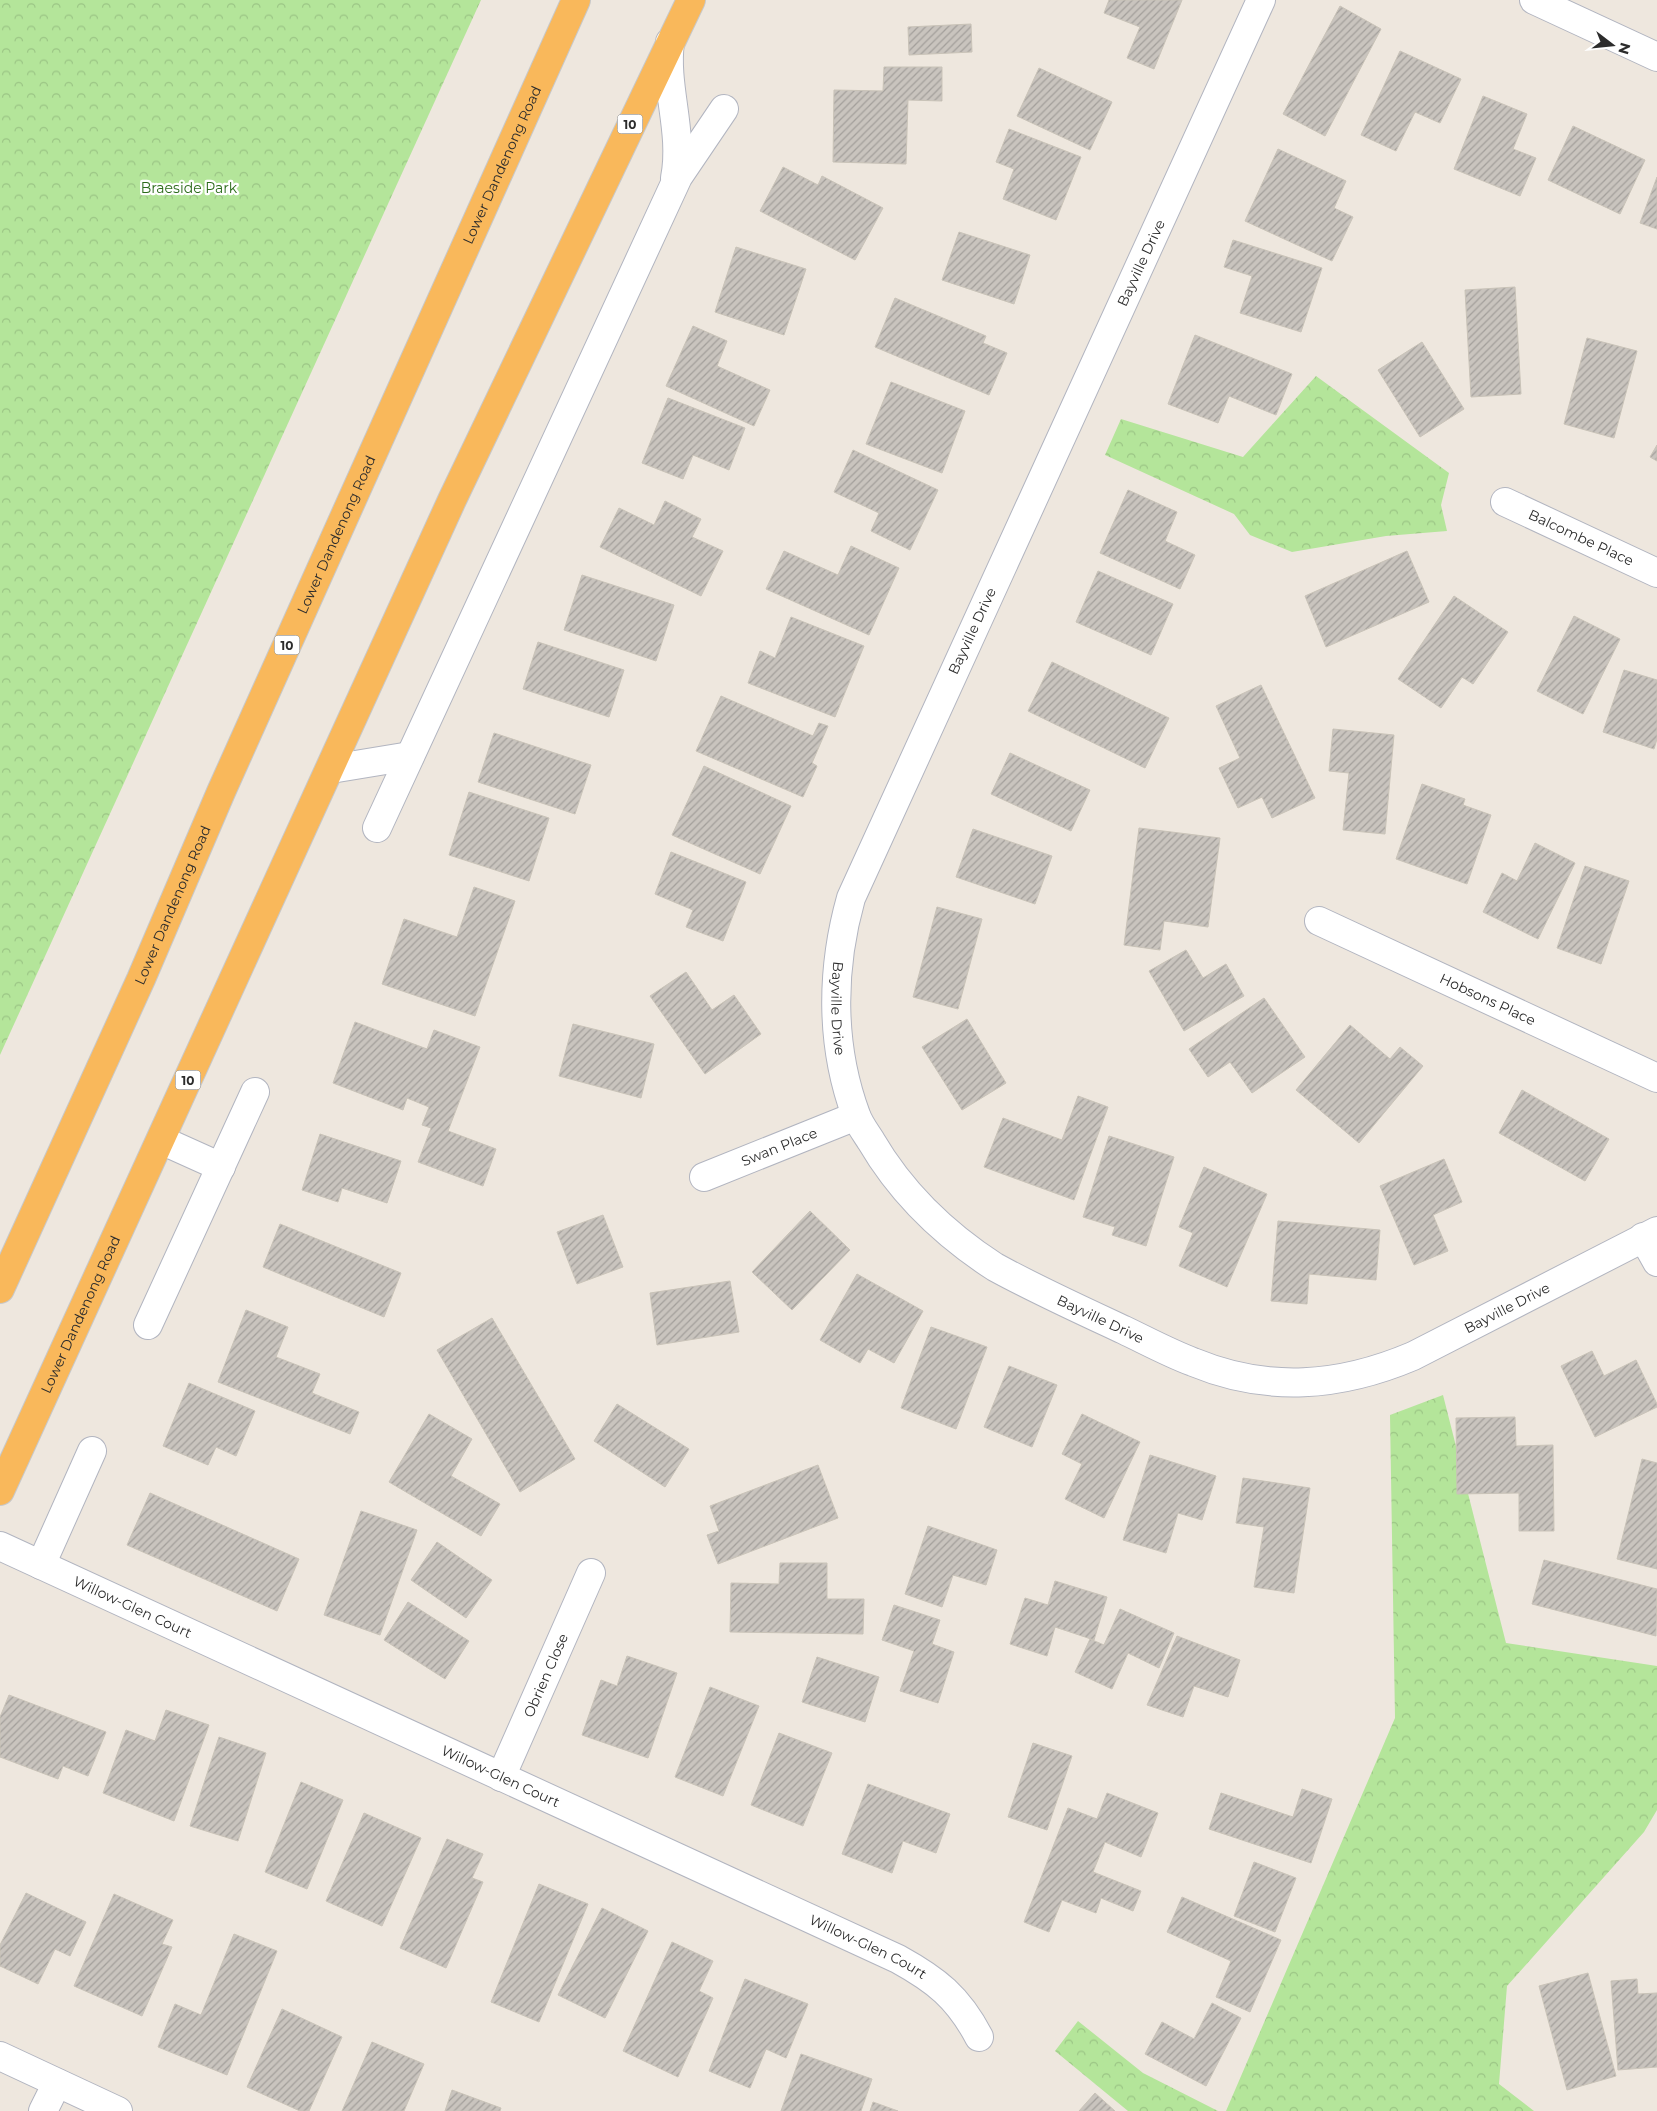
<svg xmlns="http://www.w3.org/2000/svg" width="1657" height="2111" viewBox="0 0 1657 2111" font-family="Montserrat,sans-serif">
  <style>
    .park { fill: url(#park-crowns) }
    .building { fill: url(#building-hatch); stroke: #c9c3b8 }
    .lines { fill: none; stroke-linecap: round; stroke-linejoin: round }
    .minor-casing { stroke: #b2b5c0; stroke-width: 30 }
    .secondary-casing { stroke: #b2b5c0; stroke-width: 30 }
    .trunk-casing { stroke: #c8c8c8; stroke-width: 30 }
    .minor { stroke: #fff; stroke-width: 28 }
    .secondary { stroke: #fff; stroke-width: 28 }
    .trunk { stroke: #f9b85b; stroke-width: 28 }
    .labels { text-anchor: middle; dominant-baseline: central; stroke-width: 4.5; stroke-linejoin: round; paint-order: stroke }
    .shield { fill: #fff; stroke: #6b6b6b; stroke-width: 1 }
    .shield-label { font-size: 12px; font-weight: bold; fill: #2c2c2c }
    .street-label { font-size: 14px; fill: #2c2c2c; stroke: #fff }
    .park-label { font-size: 14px; fill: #2b6b1a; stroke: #fff }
  </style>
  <defs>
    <pattern id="park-crowns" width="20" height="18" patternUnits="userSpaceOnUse" patternTransform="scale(1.25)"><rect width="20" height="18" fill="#b4e59a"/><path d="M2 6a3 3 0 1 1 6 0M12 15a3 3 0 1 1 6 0" fill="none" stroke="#9bc585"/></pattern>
    <pattern id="building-hatch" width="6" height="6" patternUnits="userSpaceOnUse" patternTransform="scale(1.25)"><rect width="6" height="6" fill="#c9c4be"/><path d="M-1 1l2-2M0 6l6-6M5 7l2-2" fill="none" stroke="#a39f9b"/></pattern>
  </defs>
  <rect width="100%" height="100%" fill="#eee7de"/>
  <g class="park">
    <polygon points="0,0 481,0 0,1055"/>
    <polygon points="1316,376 1449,473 1441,505 1447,531 1386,536 1292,552 1250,535 1234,514 1105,455 1121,419 1243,457"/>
    <polygon points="1443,1395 1506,1643 1657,1666 1657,1810 1644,1832 1507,1986 1499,2084 1534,2111 1226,2111 1395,1718 1390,1415"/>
    <polygon points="1078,2021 1143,2073 1218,2111 1128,2111 1055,2051"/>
  </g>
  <g class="building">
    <polygon points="1109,0 1182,0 1154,69 1127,58 1140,27 1104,13"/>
    <polygon points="1340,6 1381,29 1325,136 1283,114"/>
    <polygon points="971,24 972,52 909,55 908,27"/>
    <polygon points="1400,51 1461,79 1440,123 1415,112 1396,151 1361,135"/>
    <polygon points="884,67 942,67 942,101 908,100 906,164 833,162 834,90 883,91"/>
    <polygon points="1039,68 1112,102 1090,150 1017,116"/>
    <polygon points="1483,96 1527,114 1513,149 1536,158 1520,196 1454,169"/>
    <polygon points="1573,126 1645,160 1620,214 1548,180"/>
    <polygon points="1009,129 1081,157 1056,220 1003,199 1014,169 996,162"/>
    <polygon points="1278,149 1346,181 1334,208 1353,217 1332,261 1245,221"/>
    <polygon points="783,167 818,185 822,176 883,208 855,260 760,211"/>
    <polygon points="1657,177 1657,229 1640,223"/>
    <polygon points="959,232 1030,255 1014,304 942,280"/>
    <polygon points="1233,240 1322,268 1301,332 1240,313 1252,276 1224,267"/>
    <polygon points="736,247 806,269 784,335 715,312"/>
    <polygon points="1515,287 1521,394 1471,397 1465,290"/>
    <polygon points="895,298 986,336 983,343 1007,353 989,395 875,347"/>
    <polygon points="693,326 727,341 717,366 770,390 754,426 666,386"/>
    <polygon points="1195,335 1292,374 1276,415 1229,396 1218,423 1168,404"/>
    <polygon points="1587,338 1637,351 1614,438 1564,424"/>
    <polygon points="1422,342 1464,409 1420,437 1378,370"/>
    <polygon points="891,382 965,411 942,473 866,444"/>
    <polygon points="668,398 745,428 729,470 693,455 683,479 642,463"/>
    <polygon points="1657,445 1657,461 1650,457"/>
    <polygon points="853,450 938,490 910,550 871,531 879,513 834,492"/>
    <polygon points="1128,490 1177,512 1165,541 1195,555 1180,589 1100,553"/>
    <polygon points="665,501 701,519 692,537 723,551 701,596 600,547 619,508 654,525"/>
    <polygon points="851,546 899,568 869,635 766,589 784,551 838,575"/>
    <polygon points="1407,551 1429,602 1326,647 1305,596"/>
    <polygon points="1098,571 1173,604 1151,655 1076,622"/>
    <polygon points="582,575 674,605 656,661 564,630"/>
    <polygon points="1454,596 1508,632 1473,684 1462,677 1441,708 1398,679"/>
    <polygon points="1574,616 1620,639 1583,714 1537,691"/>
    <polygon points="791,617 864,646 835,717 748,683 760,651 775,658"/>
    <polygon points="538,642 624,670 609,717 523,689"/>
    <polygon points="1052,662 1169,718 1145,768 1028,711"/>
    <polygon points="1624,670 1657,680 1657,739 1654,749 1603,732"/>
    <polygon points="1261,685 1315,798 1272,818 1262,797 1238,808 1219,768 1240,758 1216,706"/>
    <polygon points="721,696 813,736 819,723 828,726 812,763 817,766 803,797 696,751"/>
    <polygon points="1333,729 1394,735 1385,834 1343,830 1349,773 1329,771"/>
    <polygon points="494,733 591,765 575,814 478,782"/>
    <polygon points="1010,753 1090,790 1071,831 991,794"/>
    <polygon points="704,766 791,806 760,874 672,835"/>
    <polygon points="1422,784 1465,799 1463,805 1491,815 1467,884 1396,859"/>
    <polygon points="469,792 549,818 529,881 449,855"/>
    <polygon points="1139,828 1220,838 1208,927 1164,921 1160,950 1124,945"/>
    <polygon points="973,829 1052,856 1035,904 956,877"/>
    <polygon points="1535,843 1575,863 1538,939 1483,912 1502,873 1517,881"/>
    <polygon points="671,852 746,882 723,941 686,927 693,910 655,894"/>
    <polygon points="1585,866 1629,881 1601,964 1557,948"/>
    <polygon points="474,887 515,901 475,1016 382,984 404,919 457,937"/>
    <polygon points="937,907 982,919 958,1009 913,997"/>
    <polygon points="1186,950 1203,978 1226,964 1244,996 1184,1031 1149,971"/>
    <polygon points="686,972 712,1010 734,995 761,1034 705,1074 650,996"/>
    <polygon points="1264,998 1305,1057 1252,1093 1230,1062 1208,1077 1189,1049"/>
    <polygon points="967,1019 1006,1083 962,1110 922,1047"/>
    <polygon points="355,1022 427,1049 434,1030 480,1047 448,1131 496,1149 483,1186 418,1162 431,1128 422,1125 429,1107 407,1098 403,1110 333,1083"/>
    <polygon points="573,1024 654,1044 641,1098 559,1076"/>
    <polygon points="1350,1025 1390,1059 1400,1047 1423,1066 1359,1143 1296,1090"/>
    <polygon points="1522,1090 1609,1139 1585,1181 1499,1133"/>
    <polygon points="1078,1096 1108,1107 1074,1200 984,1167 1003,1118 1062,1140"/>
    <polygon points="320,1134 401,1161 387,1203 342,1188 338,1202 302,1190"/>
    <polygon points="1109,1136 1174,1157 1146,1246 1112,1235 1115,1227 1083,1217"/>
    <polygon points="1444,1159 1462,1202 1433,1215 1448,1251 1414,1265 1380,1186"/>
    <polygon points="1204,1167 1267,1194 1227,1287 1179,1266 1193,1233 1179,1227"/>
    <polygon points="810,1211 850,1250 792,1310 752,1272"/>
    <polygon points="603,1215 623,1267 577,1284 557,1232"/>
    <polygon points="1278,1221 1380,1230 1376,1280 1309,1274 1307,1304 1271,1301"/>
    <polygon points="280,1224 401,1273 384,1317 263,1267"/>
    <polygon points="857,1274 923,1311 894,1363 868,1349 860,1363 820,1340"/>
    <polygon points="730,1281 739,1332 657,1345 650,1293"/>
    <polygon points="246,1310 288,1327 276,1357 320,1374 312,1393 359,1412 350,1434 218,1382"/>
    <polygon points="492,1318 575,1459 520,1492 437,1350"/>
    <polygon points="931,1327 987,1347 956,1429 901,1408"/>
    <polygon points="1592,1351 1604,1376 1636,1360 1657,1404 1657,1407 1595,1437 1561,1366"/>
    <polygon points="1009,1366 1057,1385 1032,1447 984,1427"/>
    <polygon points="189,1383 255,1411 236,1456 216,1447 208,1465 163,1446"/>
    <polygon points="617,1404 689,1449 665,1487 594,1441"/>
    <polygon points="429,1414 472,1439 451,1476 500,1504 481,1536 389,1482"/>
    <polygon points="1082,1414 1140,1442 1104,1518 1065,1499 1082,1464 1062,1454"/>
    <polygon points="1515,1417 1516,1446 1553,1445 1554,1531 1519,1531 1519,1493 1457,1494 1456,1418"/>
    <polygon points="1150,1455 1216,1476 1202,1520 1178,1513 1166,1553 1123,1540"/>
    <polygon points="1642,1459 1657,1463 1657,1569 1617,1559"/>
    <polygon points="818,1465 838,1518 718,1564 707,1535 719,1531 710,1506"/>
    <polygon points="1243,1478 1310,1488 1294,1593 1254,1587 1264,1527 1236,1523"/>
    <polygon points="150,1493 299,1559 277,1611 127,1545"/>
    <polygon points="361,1511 417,1530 380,1635 324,1615"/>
    <polygon points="928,1526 997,1550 986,1585 953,1575 942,1607 905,1594"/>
    <polygon points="437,1542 492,1580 466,1618 411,1580"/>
    <polygon points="1544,1560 1657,1589 1656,1636 1532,1604"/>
    <polygon points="780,1563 827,1563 827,1599 864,1599 863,1634 730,1632 731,1583 779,1584"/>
    <polygon points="1055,1581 1107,1597 1094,1640 1055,1627 1047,1656 1010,1644 1025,1598 1048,1605"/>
    <polygon points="408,1602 469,1641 445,1679 384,1640"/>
    <polygon points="894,1605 940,1620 932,1644 954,1652 938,1703 900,1691 914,1651 882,1640"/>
    <polygon points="1120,1609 1174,1633 1159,1668 1128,1653 1112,1689 1075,1672 1090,1639 1104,1645"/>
    <polygon points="1177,1636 1240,1660 1228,1697 1194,1686 1183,1717 1147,1705"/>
    <polygon points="627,1656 677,1673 648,1758 582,1735 601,1680 617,1686"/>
    <polygon points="817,1657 879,1677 865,1722 802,1702"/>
    <polygon points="710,1687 759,1706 723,1796 675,1777"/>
    <polygon points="9,1695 106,1732 88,1776 63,1766 58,1779 0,1757 0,1717"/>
    <polygon points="166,1710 209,1725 174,1821 103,1793 126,1730 155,1741"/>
    <polygon points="779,1733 832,1753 803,1826 751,1805"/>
    <polygon points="219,1737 266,1753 238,1841 190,1826"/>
    <polygon points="1033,1743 1072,1756 1047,1830 1008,1817"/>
    <polygon points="301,1782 343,1800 307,1889 265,1872"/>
    <polygon points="868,1784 950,1814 936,1853 903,1841 892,1873 842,1854"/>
    <polygon points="1302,1789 1332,1799 1311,1863 1209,1829 1221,1793 1293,1817"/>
    <polygon points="1107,1793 1158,1813 1141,1857 1105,1842 1093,1872 1141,1891 1133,1911 1101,1898 1096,1913 1062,1900 1049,1932 1024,1922 1068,1808 1097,1819"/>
    <polygon points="364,1813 421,1838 382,1926 326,1901"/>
    <polygon points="447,1839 483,1854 472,1878 483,1882 446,1968 400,1948"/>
    <polygon points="1254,1862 1296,1878 1275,1932 1234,1916"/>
    <polygon points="539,1884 588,1904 539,2022 491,2002"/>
    <polygon points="26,1893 86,1922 70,1956 55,1949 38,1984 0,1966 0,1945"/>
    <polygon points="114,1894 173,1920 162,1944 172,1947 142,2016 74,1986"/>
    <polygon points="1182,1897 1281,1940 1250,2012 1216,1997 1231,1961 1167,1932"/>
    <polygon points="602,1908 648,1931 605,2018 558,1995"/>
    <polygon points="234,1934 277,1951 227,2075 158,2047 175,2004 201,2015"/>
    <polygon points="672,1942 713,1961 699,1991 713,1998 678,2077 623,2051"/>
    <polygon points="1588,1973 1616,2076 1567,2090 1539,1986"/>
    <polygon points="745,1979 808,2004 786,2058 766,2049 750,2088 709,2071"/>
    <polygon points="1637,1979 1638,1994 1657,1993 1657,2067 1618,2070 1611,1981"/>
    <polygon points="1212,2003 1241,2018 1206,2086 1145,2054 1162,2022 1194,2039"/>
    <polygon points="282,2009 342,2037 309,2111 300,2111 247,2087"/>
    <polygon points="372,2042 424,2064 404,2111 342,2111"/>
    <polygon points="801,2054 872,2079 861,2111 781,2111"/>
    <polygon points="452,2090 501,2108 500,2111 445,2111"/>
    <polygon points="1095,2093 1115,2111 1079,2111"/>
    <polygon points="873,2102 898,2111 870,2111"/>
  </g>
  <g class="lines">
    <defs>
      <g id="minor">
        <path id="s1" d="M1261,0L851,898C831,969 830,1045 856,1115C859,1124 866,1133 871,1141C902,1194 944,1234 995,1267C1037,1290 1081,1310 1124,1330C1147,1341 1169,1353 1193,1362C1268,1393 1340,1387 1413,1356L1657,1231"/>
        <path d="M670,42C664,87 684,132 675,178"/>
        <path id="s2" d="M1505,502L1657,573"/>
        <polyline points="331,769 410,756"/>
        <polyline points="377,828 678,177 724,109"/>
        <path id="s3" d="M1319,921L1657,1078"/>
        <polyline points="161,1140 221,1167"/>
        <path id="s4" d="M704,1177L856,1116"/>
        <polyline points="1643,1237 1657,1262"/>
        <polyline points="148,1325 255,1092"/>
        <path id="s5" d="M0,1546L898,1959C936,1980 958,1997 979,2037"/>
        <polyline points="41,1565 92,1451"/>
        <path id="s6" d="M501,1777L591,1573"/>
        <polyline points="0,2056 118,2111"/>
        <polyline points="43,2111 57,2083"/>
      </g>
      <polyline id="secondary" points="1534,0 1657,57"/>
      <g id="trunk">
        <path id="s7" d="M0,1289L141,979L221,792L576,0"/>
        <path id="s8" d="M0,1491L452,500L691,0"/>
      </g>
    </defs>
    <use href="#minor" class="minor-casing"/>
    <use href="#secondary" class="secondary-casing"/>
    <use href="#trunk" class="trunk-casing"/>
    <use href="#minor" class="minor"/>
    <use href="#secondary" class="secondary"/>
    <use href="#trunk" class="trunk"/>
  </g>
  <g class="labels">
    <g class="shield">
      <rect x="617.5" y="114.5" width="25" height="19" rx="4"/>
      <rect x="274.5" y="635.5" width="25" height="19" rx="4"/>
      <rect x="175.5" y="1070.5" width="25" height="19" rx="4"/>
    </g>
    <g class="shield-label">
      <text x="630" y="124">10</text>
      <text x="287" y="645">10</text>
      <text x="188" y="1080">10</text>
    </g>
    <g class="street-label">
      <text stroke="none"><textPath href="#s7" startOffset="1231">Lower Dandenong Road</textPath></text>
      <text transform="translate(1141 263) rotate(-65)">Bayville Drive</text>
      <text stroke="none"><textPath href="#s7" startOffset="826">Lower Dandenong Road</textPath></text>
      <text stroke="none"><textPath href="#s2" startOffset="84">Balcombe Place</textPath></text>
      <text transform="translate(972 631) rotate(-65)">Bayville Drive</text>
      <text stroke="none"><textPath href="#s7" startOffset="421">Lower Dandenong Road</textPath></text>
      <text stroke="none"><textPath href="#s3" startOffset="186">Hobsons Place</textPath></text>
      <text stroke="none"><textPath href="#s1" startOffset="1099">Bayville Drive</textPath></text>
      <text stroke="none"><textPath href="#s4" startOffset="81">Swan Place</textPath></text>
      <text stroke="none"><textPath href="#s1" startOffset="1968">Bayville Drive</textPath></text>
      <text stroke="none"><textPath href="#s8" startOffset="194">Lower Dandenong Road</textPath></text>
      <text stroke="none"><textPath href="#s1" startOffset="1534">Bayville Drive</textPath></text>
      <text stroke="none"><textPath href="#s5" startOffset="146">Willow-Glen Court</textPath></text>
      <text stroke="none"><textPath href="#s6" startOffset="111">Obrien Close</textPath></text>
      <text stroke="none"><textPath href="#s5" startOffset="551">Willow-Glen Court</textPath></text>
      <text stroke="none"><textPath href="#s5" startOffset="956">Willow-Glen Court</textPath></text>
    </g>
    <g class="park-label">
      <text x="189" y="188">Braeside Park</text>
    </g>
  </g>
  <g transform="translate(1612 45) rotate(106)" stroke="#ffffff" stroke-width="4" paint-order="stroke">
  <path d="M0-4L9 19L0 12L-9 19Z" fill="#2c2c2c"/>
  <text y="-8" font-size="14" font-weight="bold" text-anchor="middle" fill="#2c2c2c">N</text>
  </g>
</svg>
